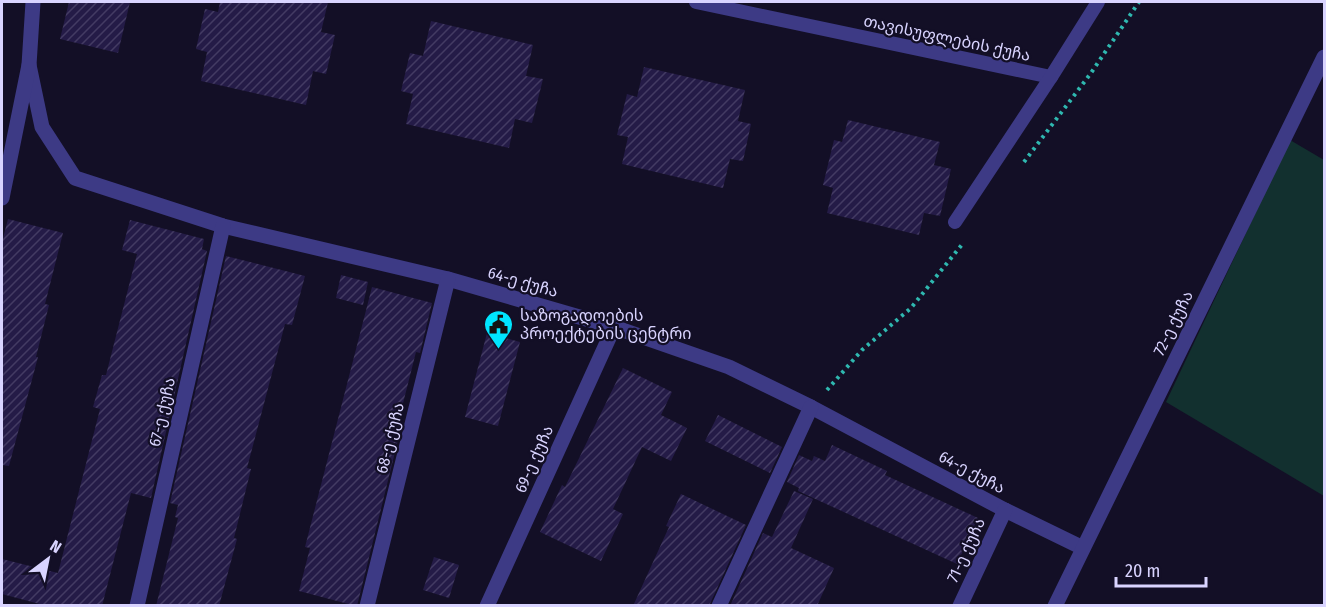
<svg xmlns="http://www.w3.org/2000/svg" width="1326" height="607" viewBox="0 0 1326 607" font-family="'Fira Sans Condensed','Noto Sans Georgian',sans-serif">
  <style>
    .green { fill: #12302f }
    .building { fill: url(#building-hatch) }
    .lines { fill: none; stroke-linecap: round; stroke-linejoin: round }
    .path { stroke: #2fb8b0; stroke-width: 4; stroke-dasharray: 3 4.5; stroke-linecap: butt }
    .lane { stroke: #3d3a85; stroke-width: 14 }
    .street { stroke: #3d3a85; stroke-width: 15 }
    .labels { text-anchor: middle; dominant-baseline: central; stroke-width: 4.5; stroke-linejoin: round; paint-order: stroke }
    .street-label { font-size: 16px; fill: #d9d4ff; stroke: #130f26 }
    .poi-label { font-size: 16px; fill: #d9d4ff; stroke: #130f26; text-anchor: start }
  </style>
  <defs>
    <pattern id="building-hatch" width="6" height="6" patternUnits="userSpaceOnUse" patternTransform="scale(1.5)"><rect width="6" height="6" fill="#241b47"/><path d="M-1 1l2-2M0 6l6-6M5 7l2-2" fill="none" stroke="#433b63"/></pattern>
  </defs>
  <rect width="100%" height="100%" fill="#130f26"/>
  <polygon class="green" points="1290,140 1324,160 1324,496 1166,402"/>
  <g class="building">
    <polygon points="69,2 130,2 118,53 60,39"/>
    <polygon points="220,2 328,2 321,32 335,35 326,74 313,71 306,105 201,81 207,52 196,49 205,9 218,12"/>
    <polygon points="431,21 533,45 526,76 543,79 532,123 515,119 509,148 406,124 413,94 401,91 410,53 423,56"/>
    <polygon points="644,67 745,90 738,121 751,124 743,161 730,159 723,188 622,164 628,137 617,135 627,94 637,97"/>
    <polygon points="848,120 940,142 934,165 951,169 940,216 924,213 919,235 827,213 833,188 823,185 834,140 842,142"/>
    <polygon points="8,219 63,233 45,304 49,305 36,357 38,357 9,466 2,465 2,242"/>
    <polygon points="130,220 204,239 202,249 207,251 151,498 131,493 102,606 47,606 2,594 2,559 58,573 100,409 93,407 102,375 106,375 137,254 122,250"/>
    <polygon points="226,256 305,276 292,325 285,324 247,468 251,469 234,538 237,539 219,606 156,606 178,518 175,517 178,505 170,503"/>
    <polygon points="341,275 368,282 363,305 336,298"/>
    <polygon points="372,287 432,303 420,353 416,352 396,431 400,432 357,606 356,606 299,591 310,548 305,547"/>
    <polygon points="487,333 520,342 498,426 465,417"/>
    <polygon points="623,368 672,392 661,415 687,428 671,461 642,447 613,509 623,514 601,561 540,532 562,485 565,487"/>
    <polygon points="718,415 782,447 770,473 705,441"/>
    <polygon points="832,445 887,471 885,475 978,518 957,564 798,491 799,488 787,482 799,455 812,461 814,456 825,461"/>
    <polygon points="794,491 813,499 791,548 834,568 817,606 730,606 763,533 772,537"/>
    <polygon points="681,494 746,525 709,606 633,606 669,527 666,526"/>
    <polygon points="434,557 459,565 449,598 423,590"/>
  </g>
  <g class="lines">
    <g class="path">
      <polyline points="1024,162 1091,73 1139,2"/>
      <polyline points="827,390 862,350 911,308 964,242"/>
    </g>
    <g class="lane">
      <polyline points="696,2 1051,77"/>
      <polyline points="955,222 1051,77 1098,2"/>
    </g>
    <g class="street">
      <polyline points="29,65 42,127 75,178 223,226 448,279 614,327 729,367 811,407 1005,510 1083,548"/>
      <polyline points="2,198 29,65 33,2"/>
      <polyline points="137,606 223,226"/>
      <polyline points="367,606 448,279"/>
      <polyline points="487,606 614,327"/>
      <polyline points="719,606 811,407"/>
      <polyline points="960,606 1005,510"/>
      <polyline points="1055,606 1324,57"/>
    </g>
  </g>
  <defs>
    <symbol id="civic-pin" viewBox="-11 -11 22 30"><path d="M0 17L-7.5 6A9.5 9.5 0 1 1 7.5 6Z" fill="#00e5ff" stroke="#130f26"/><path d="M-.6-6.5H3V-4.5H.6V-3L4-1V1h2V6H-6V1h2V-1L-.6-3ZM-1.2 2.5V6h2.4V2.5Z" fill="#111"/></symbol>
  </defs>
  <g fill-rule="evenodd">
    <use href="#civic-pin" x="482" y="308" width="33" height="45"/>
  </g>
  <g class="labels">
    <g class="street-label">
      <text transform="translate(947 38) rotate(12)">თავისუფლების ქუჩა</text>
      <text transform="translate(523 282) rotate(16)">64-ე ქუჩა</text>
      <text transform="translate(1173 323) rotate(-64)">72-ე ქუჩა</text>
      <text transform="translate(162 412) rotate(-77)">67-ე ქუჩა</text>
      <text transform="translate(390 438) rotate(-76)">68-ე ქუჩა</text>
      <text transform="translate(534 459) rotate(-66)">69-ე ქუჩა</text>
      <text transform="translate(972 472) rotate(28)">64-ე ქუჩა</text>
      <text transform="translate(966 550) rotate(-65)">71-ე ქუჩა</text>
    </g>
    <g class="poi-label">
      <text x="520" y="315">საზოგადოების<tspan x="520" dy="18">პროექტების ცენტრი</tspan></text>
    </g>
  </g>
  <rect width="1326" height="607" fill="none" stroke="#d9d4ff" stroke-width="6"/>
  <g transform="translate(48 559) rotate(32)" stroke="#130f26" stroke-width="4.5" paint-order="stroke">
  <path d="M0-4.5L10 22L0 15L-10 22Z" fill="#d9d4ff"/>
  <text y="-9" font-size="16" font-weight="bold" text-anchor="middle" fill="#d9d4ff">N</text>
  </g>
  <path d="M1116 577v9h90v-9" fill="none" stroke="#d9d4ff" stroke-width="3"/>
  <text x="1125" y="577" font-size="18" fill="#d9d4ff" stroke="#130f26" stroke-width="4.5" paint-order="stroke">20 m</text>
</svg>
